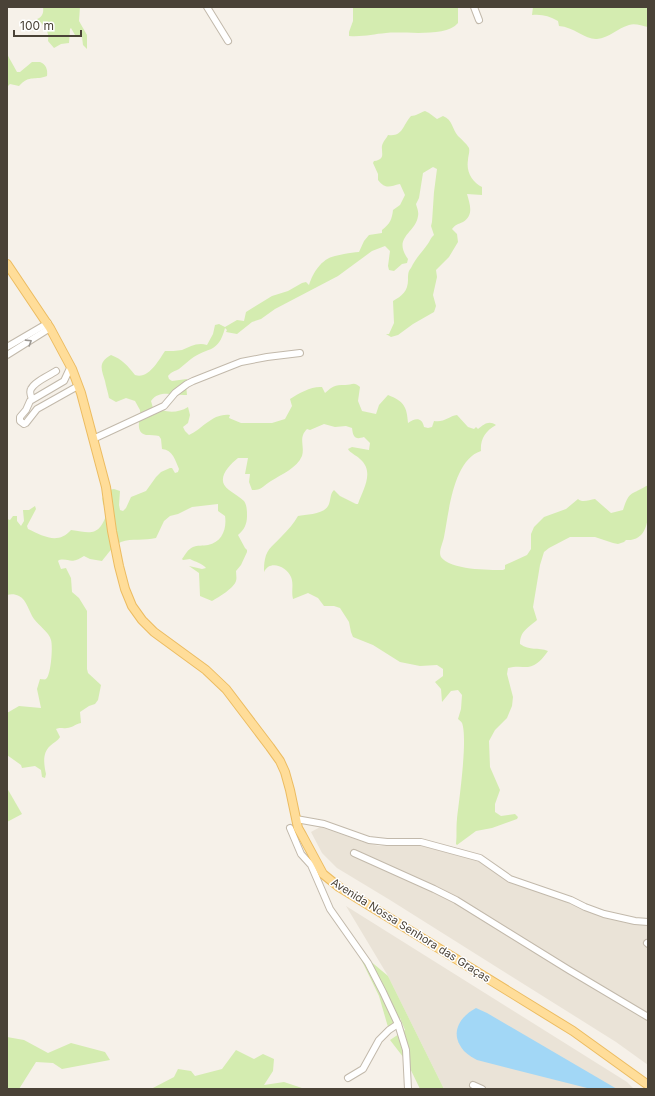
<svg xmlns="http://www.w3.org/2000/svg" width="655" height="1096" viewBox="0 0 655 1096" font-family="Inter,sans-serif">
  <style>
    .residential { fill: #eae3d7 }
    .green { fill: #d4ecb0 }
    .water { fill: #a2d7f6 }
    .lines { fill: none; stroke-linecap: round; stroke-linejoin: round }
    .minor-casing { stroke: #c2b9ab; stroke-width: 8 }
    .major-casing { stroke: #ecbc61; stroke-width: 10 }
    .minor { stroke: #fff; stroke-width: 6 }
    .major { stroke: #fd9; stroke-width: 8 }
    .oneway { stroke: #9b9791 }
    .labels { text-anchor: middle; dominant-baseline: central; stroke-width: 3; stroke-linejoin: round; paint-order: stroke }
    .street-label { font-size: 11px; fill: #4a4237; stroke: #fff }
  </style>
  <rect width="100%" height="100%" fill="#f6f1e9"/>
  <g class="residential">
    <polygon points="320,827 363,842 379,846 419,845 479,861 513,884 558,898 580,909 598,915 648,926 648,1065 616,1042 390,900 337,868 322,853 311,832"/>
    <polygon points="346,906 627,1082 634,1089 444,1089 388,976"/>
  </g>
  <g class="green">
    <path d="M43,7H80L79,21L87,35V49L83,45L82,37L75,35L71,28L70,29L69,43L61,44L54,48L48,41C50,32 44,25 37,19C42,17 44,13 43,7Z"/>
    <path d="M353,7H458V23C445,38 405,31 386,33C373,34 364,37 349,36V32L353,21Z"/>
    <path d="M533,7H648V27C642,26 635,23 629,25C618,28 609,38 597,39C586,40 574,27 559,26L558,21C549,16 542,14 532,15Z"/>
    <path d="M7,54L17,72H20L32,62H40C46,64 48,70 47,76C35,81 30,74 19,86L10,84L7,87Z"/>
    <path d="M425,111L429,113L437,119L443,116C453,120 452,129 458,136C462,140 466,143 469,148C470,152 468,156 468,160C466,172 472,182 482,187V195L467,194C470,205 474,215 463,222C458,224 455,225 452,229L457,234L458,242L449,257L436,270L437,277L433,295L436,306L434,312L413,324L398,335L391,337L386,334H389L394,323L393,301C402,296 408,291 408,280C408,275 408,271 411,268C415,259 422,252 427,245C430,242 430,238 434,235L431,226L432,222L434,192L437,169L433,167L423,173L419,198L416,204C417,208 419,212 418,216C416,233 392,237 408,259L407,263L402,264L394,271L389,270L388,266L390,251L385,246L372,251L338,276L275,309L261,319L252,322L237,334L226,332L227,330L225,328C218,354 209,346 191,359C187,362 183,366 179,369C175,371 171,372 168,376L169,379L172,381L187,379L186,385L187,395C173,396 160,389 151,401L153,408C165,412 177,414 188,407L190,415L188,423L183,427L185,431L189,435C203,429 212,413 230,415L229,418L241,423H272L285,419L292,406L290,399C299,393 312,386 322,387L325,393C333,386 334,385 345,385C352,385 354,381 360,387L358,401L362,411L376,414L379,405L388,395C404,401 407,407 408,423C415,418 422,417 424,427L428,428L432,427L434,421C444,423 449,416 457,415L468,427L474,429L476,427L478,429C484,424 489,420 496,425C485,431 480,440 481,451C453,460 449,512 444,537C443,543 438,552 441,557C450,570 489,570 503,570L505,569V565L527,555L531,549V534L534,527L544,517L566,509L578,499C582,503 589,500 595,499L611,513L623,510C630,489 631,496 648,485C648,503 654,542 626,540L624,542L618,544L613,543L595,537H570L549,548L544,552L540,565L533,607L537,620C528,628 520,631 520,644C530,651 538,647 548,651C543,658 537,666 528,667C521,667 515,666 508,668L507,674L513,697L512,706L507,718L495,730L489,741L490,767L500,790L495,804V812L501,816L515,814L518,817L517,819L492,828L476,831L457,845L456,844C457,836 456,828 457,819C459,801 468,738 462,723C461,721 459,720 458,719L461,709L462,695L458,690L451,691L442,702L441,689L435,682L443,676V669L437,665L420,666L400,662L373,645L353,637L351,632L349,622L340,608L334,606H324L318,598L308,593L293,599C291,592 294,584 291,577C287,567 270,559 264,572C264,568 264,563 265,559C267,548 275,544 282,536C288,530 294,523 298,516C307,514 325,515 329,504C331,498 330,494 334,490L340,496L356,504H358C363,489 375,472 360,459C356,455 350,453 348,449L352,447L369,450L370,443L364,437C355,440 353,437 352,428L346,426L335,427L324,424L310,430L307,429C298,438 305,446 302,456C297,468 282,474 271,481C264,485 261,491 252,490L249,482L250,474H245L248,458H238C228,466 215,480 229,490C234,494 240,497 244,501C247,505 247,511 247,516C247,524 244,530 238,535L245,548L247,550V552L241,565L236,571C236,574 237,578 236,581C234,588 219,597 212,601L200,596L199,573L189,566L202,569L206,568C202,563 195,562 190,559L183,560L182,559C185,555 188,549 193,547C197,545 203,546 208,545C222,542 227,529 225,516L218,511V504L192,507L178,514L170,516L164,521L156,538C145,541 132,538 121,542C113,545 107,555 102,561L90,559L84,556C70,565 70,558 59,560L58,561L61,569L66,568L71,578L72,592L79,598L87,611V669L88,673L101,685L98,700L95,704L89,706L80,712L81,723C75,724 72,728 67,728C62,729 61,727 56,729L60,737C58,741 54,742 50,746C42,753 44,765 46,774L45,778L42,777L41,770L35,766L22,768L21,765L7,755V713L19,706L41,708L37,689L40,679C41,679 45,680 46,679C51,676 53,646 51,640C49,632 39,626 34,619C29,612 27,600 19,596C15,594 11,594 7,595V519L10,520L13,516H17V521L21,526L24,521L23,510H29L35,506L36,509L27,526L28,529C43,536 58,545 71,530C95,534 99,535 108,511L103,504L102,497L105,501L108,490L114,489L120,491L119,505L120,510L123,511L126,508L131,497L146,491L156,477L161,472L170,468H172L175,473L178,472L179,469C175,460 173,450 162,449L161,439L159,436C155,435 151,435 146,435C134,432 141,418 140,410L135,401L126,398L116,402L109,398C108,392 106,387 105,381C102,370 97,363 111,355C122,359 128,366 135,375C148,380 159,360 165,351C170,351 177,351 182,350C190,347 197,342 207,345L213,334L215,325L219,324L225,327L237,320L244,321L246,312L272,296L288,291L302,283L306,282L309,285C313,273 321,259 335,256C338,255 341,255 344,254C350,253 354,252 359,252L364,241L369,235L382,233V230C390,224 392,219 393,210L400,205L405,195L400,184C390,186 386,190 378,180V174L373,163L374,161C388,159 379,150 383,143C384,140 387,138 388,135C403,137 402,126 411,116C416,116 419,113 425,111Z"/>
    <polygon points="7,788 22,814 7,822"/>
    <polygon points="356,949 388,976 444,1089 420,1089 407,1062 390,1040 405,1030 400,1018 388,1027 379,996"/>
    <polygon points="7,1037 24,1040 48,1053 71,1043 105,1052 110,1060 62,1069 53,1063 36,1062 19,1089 7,1089"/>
    <polygon points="236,1050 254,1059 263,1054 274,1059 273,1071 264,1085 284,1082 305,1089 151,1089 174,1077 178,1069 191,1071 195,1076 222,1069"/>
  </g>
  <path class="water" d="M476,1008L487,1013L617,1089H591L477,1060C473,1058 468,1055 464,1051C449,1034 459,1017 476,1008Z"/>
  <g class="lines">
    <defs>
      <g id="minor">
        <polyline points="207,7 228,41"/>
        <polyline points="474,7 479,20"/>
        <polyline points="7,347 48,323"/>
        <polyline points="7,355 50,328"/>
        <polyline points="71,366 64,381 30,401 26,410 20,417 20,421 24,424 26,423 37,409 78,386"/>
        <path d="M32,399C31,396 29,392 31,389C35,381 49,376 56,371"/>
        <polyline points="93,439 164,406 175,393 187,384 193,381 241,362 267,357 300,353"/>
        <polyline points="296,819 324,824 369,840 387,842 421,842 480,858 510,879 571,900 585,907 604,914 635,921 648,922"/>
        <polyline points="290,828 301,854 311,865 330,909 368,963 383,992 398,1024 406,1050 408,1089"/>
        <polyline points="354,853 434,889 456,900 569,970 648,1017"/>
        <polyline points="647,943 648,944"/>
        <polyline points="348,1078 363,1069 379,1040 389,1030 398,1024"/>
        <polyline points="473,1085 482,1089"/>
      </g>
      <polyline id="major" points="7,264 50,328 72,369 81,393 106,487 112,531 119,566 125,589 132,606 142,620 154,632 206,670 226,689 270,747 280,761 285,772 290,790 298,828 302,835 323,874 339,887 573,1031 648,1085"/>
    </defs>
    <use href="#minor" class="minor-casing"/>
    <use href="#major" class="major-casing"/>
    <use href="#minor" class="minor"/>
    <use href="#major" class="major"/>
  </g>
  <defs><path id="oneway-chevron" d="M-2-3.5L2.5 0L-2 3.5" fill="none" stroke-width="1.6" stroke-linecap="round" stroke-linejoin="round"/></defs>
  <use class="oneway" href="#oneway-chevron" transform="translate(29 342) rotate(-32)"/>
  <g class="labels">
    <g class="street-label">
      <text transform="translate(411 930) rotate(32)">Avenida Nossa Senhora das Graças</text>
    </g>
  </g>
  <rect width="655" height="1096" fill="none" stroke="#4a4237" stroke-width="16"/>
  <path d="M14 30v6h67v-6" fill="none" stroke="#4a4237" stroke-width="2"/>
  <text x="20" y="30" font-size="12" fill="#4a4237" stroke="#ffffff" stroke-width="3" paint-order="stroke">100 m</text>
</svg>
